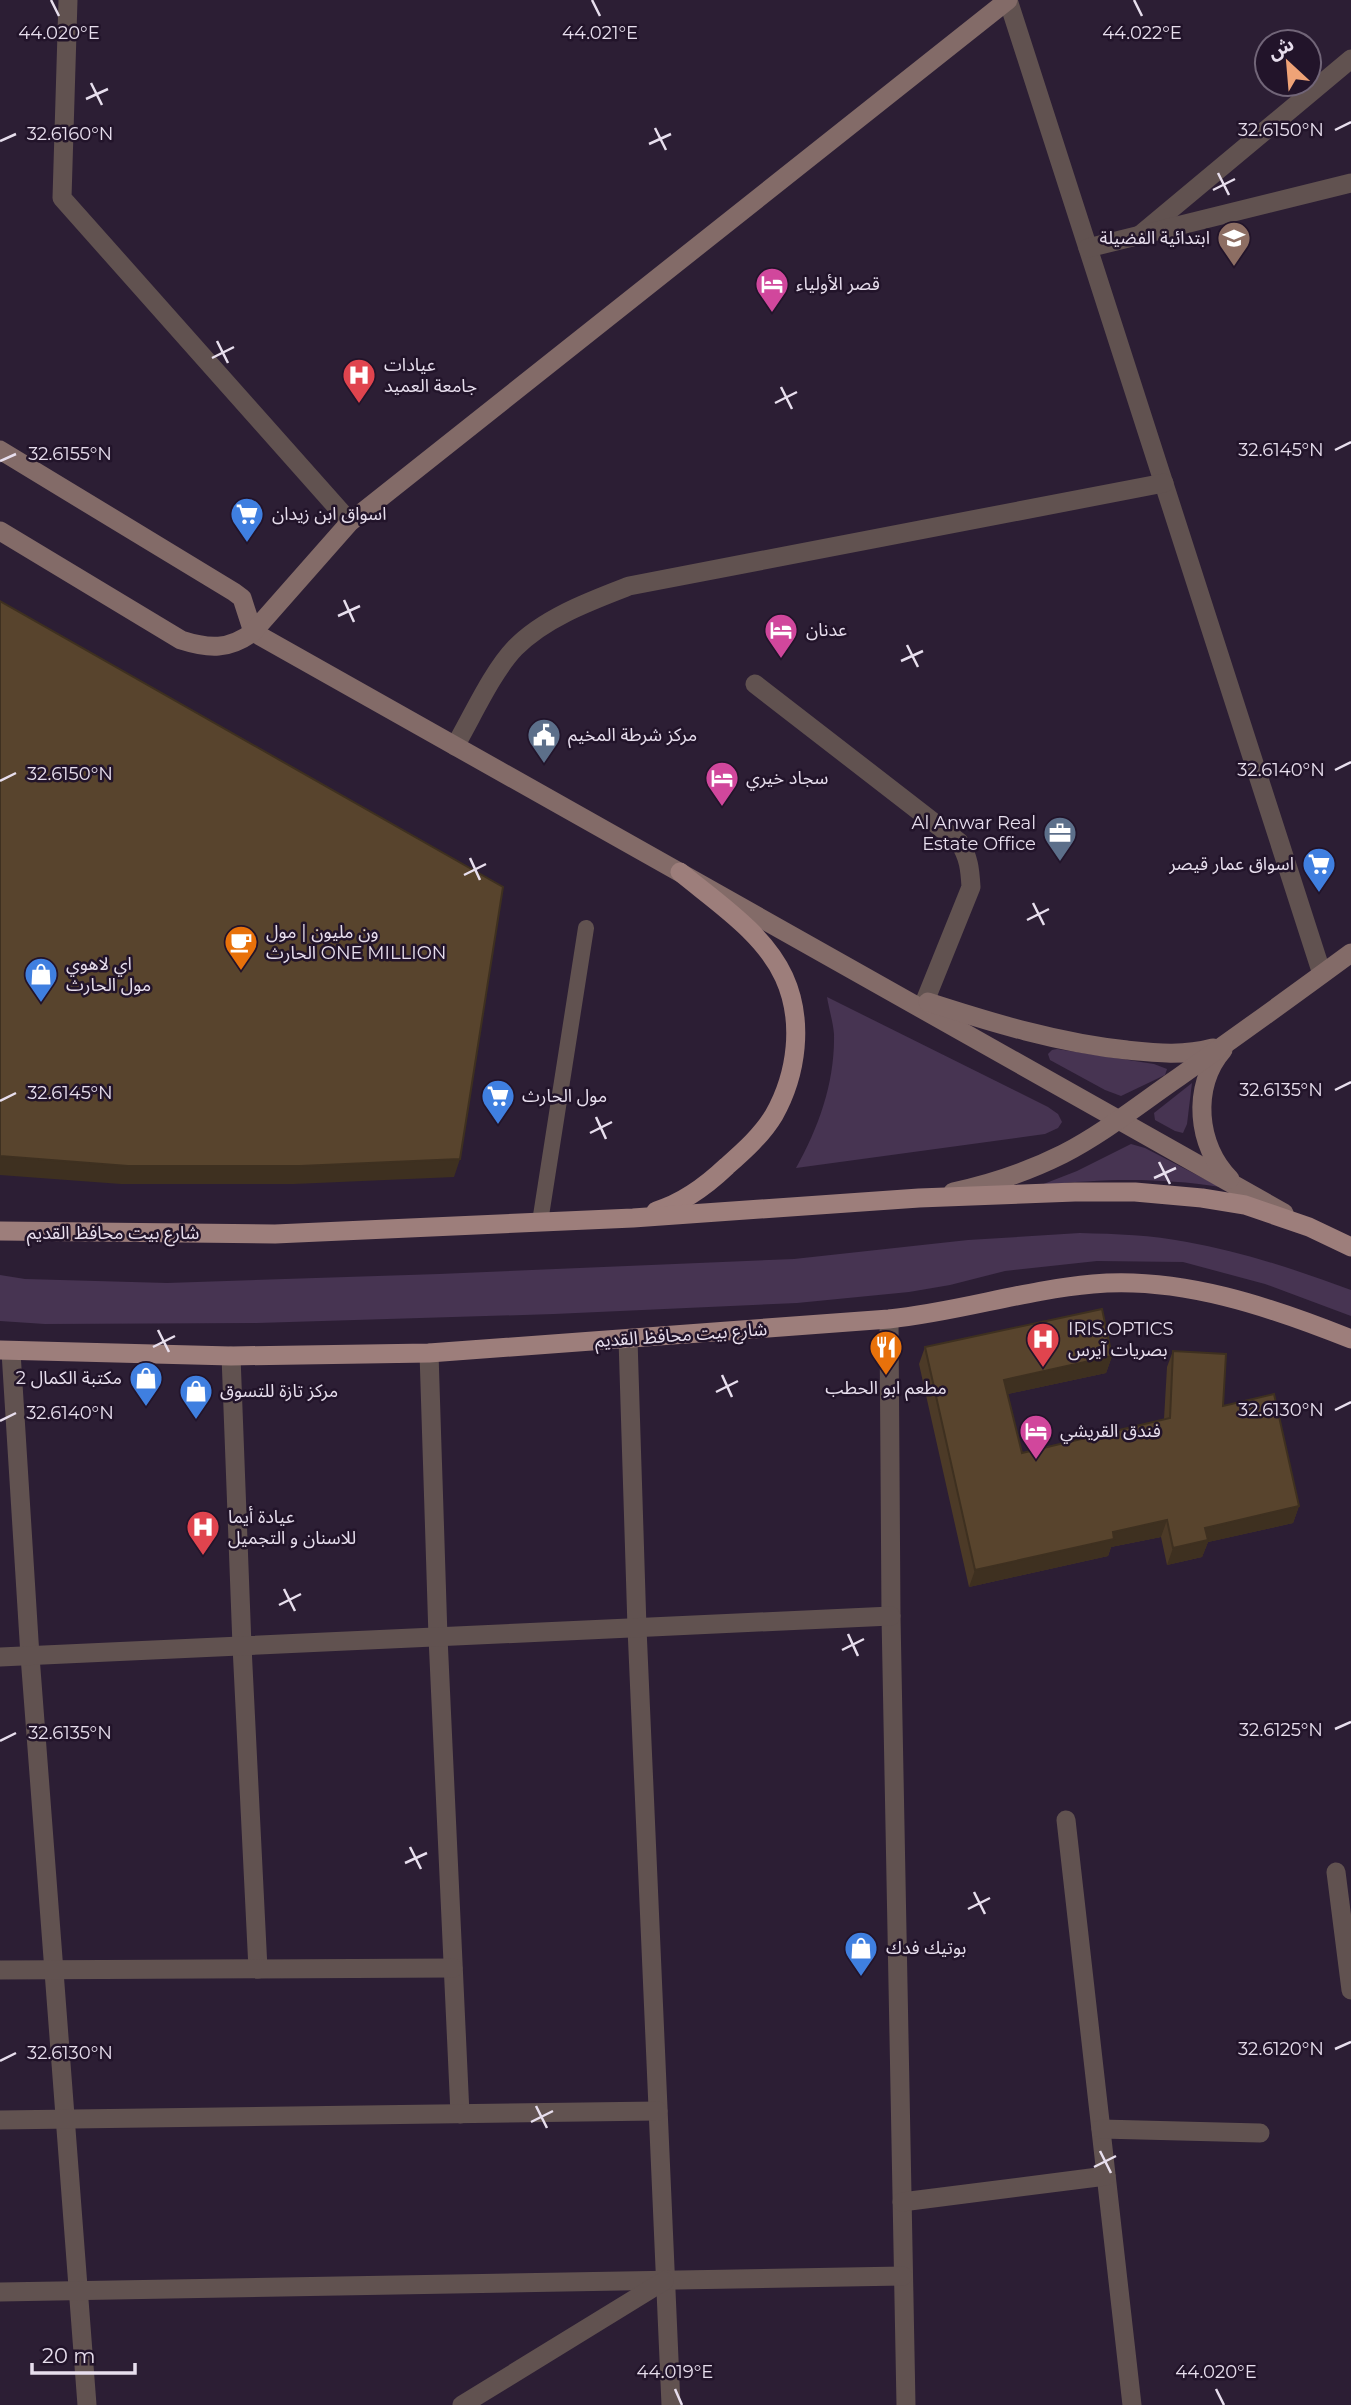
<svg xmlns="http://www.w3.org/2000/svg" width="1351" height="2405" viewBox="0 0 1351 2405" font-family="Montserrat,'Noto Sans Arabic',sans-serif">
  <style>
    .green { fill: #473452 }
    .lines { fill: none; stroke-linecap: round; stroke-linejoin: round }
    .service { stroke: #615250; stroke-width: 16 }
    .minor { stroke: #615250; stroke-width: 19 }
    .secondary { stroke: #836b68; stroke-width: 19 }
    .primary { stroke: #9d7e7b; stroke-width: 19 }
    .wall { fill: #4c3a27 }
    .shaded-wall { fill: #3e3020 }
    .building { fill: #58442d; stroke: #3e3020; stroke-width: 2 }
    .ticks { fill: none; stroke: #e7deed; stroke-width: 2.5 }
    .labels { text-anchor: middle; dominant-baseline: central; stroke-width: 5; stroke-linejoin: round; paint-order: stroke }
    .poi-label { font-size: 18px; fill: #e7deed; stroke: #22142a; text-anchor: start }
    .street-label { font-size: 18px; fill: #e7deed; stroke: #22142a }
    .ticks-label { font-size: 18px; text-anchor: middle; fill: #e7deed; stroke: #22142a; stroke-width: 5; stroke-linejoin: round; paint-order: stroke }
  </style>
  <rect width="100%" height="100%" fill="#2c1e34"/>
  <g class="green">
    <path d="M827,997L1048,1107L1058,1114L1062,1122L1058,1128L1045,1134L796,1168C819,1127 835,1082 834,1034C833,1022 829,1009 827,997Z"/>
    <polygon points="1057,1049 1154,1064 1167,1069 1165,1075 1121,1096 1105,1090 1050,1060 1048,1054 1052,1050"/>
    <polygon points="1192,1083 1187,1124 1183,1133 1175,1131 1155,1120 1154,1113"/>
    <path d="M1131,1144L1145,1148L1220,1187C1157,1177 1104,1179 1041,1185L1077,1171Z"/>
    <path d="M1080,1233C1116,1234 1152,1235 1187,1242C1243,1252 1297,1270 1351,1290V1316L1265,1284L1183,1262L1097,1261L1005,1271L950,1285L909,1292L797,1303L554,1314L257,1323L45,1324L0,1321V1275L25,1279L167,1283L439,1274L794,1259L968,1240Z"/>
  </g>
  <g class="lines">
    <polyline class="service" points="540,1222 586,928"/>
    <g class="minor">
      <polyline points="68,0 62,198 350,522"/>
      <polyline points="1008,0 1322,974"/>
      <polyline points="1140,235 1351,59"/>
      <polyline points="1088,248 1351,183"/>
      <path d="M755,684L959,842C969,857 970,870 971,887L925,1001"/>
      <path d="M455,746C472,717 492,672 515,648C544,618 590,601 629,586L1164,483"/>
      <polyline points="889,1319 891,1616 906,2405"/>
      <polyline points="628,1339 637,1628 671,2405"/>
      <polyline points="11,1352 30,1656 87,2405"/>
      <polyline points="429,1353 438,1637 460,2114"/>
      <polyline points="231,1356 242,1646 258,1969"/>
      <polyline points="0,1657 891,1616"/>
      <polyline points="1066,1820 1132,2405"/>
      <polyline points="1336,1872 1351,1990"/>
      <polyline points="0,1970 453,1968"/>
      <polyline points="0,2120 658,2111"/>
      <polyline points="1101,2129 1260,2133"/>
      <polyline points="902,2202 1106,2176"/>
      <polyline points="0,2292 903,2276"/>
      <polyline points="462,2405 664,2281"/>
    </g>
    <g class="secondary">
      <polyline points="0,450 234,592 242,598 253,632 1284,1213"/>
      <path d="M0,531L181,640C209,649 229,650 253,632L350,522L1008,0"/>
      <path d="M928,1002C993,1023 1059,1043 1127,1050C1156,1053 1184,1056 1213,1048"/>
      <path d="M1223,1050C1191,1086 1197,1147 1230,1179"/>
      <path d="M953,1192C991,1184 1029,1171 1063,1154C1104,1133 1141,1103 1179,1077C1237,1036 1294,995 1351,953"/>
    </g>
    <g class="primary">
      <path d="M656,1211C683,1203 707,1185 727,1166C744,1151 762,1135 774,1115C797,1074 804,1021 784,977C764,933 716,902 680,872"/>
      <polyline points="0,1231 275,1234 633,1218 919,1198 1075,1192 1135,1192 1202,1198 1245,1205 1309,1227 1351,1247"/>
      <path d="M0,1350L231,1356L429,1353L889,1319C958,1312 1024,1290 1093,1284C1180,1276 1271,1307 1351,1339"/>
    </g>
  </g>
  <polygon class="wall" points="925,1347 1112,1356 1106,1373 1008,1394 1022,1453 1164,1419 1167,1367 1173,1351 1223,1406 1299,1506 1293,1523 1208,1542 1202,1557 1167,1565 1161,1537 1111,1547 1108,1556 969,1587 919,1364"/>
  <g class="shaded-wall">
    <polygon points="0,1156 460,1159 454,1177 294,1184 121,1184 0,1175"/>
    <polygon points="1112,1356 1106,1373 998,1396 1004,1380"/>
    <polygon points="1299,1506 1293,1523 1208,1542 1202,1557 1167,1565 1173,1548 1205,1528"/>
    <polygon points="1167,1520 1161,1537 1111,1547 1108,1556 969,1587 975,1570 1113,1532"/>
  </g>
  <g class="building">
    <polygon points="0,601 503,887 460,1159 300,1166 128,1166 0,1156"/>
    <polygon points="1102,1309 1112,1356 1004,1380 1022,1453 1170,1418 1173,1351 1226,1354 1223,1406 1274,1394 1299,1506 1205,1528 1208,1540 1173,1548 1167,1520 1113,1532 1114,1539 975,1570 925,1347"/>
  </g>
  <path class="ticks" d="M51,0L59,16M592,0L600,16M1134,0L1142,16M91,83L102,105M86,99L108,89M655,128L666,150M1335,130L1351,122M0,141L16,134M649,144L671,134M1218,173L1229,195M1213,190L1235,179M217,341L228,363M212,358L234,347M781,387L792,409M775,403L797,392M1335,450L1351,442M0,461L16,454M344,600L354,622M338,616L360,606M907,645L918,667M901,661L923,651M1335,770L1351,762M0,781L16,773M470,858L480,880M464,875L486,864M1033,903L1044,925M1027,920L1049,909M1335,1090L1351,1082M0,1101L16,1093M596,1117L606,1139M590,1133L612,1122M1159,1162L1170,1184M1154,1178L1176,1168M158,1330L169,1352M153,1347L175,1336M722,1375L732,1397M716,1392L738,1381M1335,1410L1351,1402M0,1421L16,1413M284,1589L295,1611M279,1605L301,1594M848,1634L858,1656M842,1650L864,1639M1335,1729L1351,1722M0,1741L16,1733M410,1847L421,1869M405,1863L427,1853M974,1892L985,1914M968,1909L990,1898M1335,2049L1351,2042M0,2061L16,2053M536,2106L547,2128M531,2122L553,2111M1100,2151L1111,2173M1094,2167L1116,2156M675,2389L682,2405M1216,2389L1224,2405"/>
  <defs>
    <symbol id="school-pin" viewBox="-11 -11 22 30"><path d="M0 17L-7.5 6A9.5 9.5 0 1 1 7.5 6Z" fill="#8d6e63" stroke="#22142a"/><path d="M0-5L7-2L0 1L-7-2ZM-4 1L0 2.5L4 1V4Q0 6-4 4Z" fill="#fff"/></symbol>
    <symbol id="hotel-pin" viewBox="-11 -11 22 30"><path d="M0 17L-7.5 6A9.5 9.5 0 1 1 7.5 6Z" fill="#d1479c" stroke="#22142a"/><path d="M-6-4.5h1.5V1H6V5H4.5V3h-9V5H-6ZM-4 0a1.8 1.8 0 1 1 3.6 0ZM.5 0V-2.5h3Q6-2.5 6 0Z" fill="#fff"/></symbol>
    <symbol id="hospital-pin" viewBox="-11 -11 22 30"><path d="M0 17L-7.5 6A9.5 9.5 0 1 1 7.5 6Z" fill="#e0444e" stroke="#22142a"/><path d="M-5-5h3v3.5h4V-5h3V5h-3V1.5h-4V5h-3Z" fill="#fff"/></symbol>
    <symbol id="supermarket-pin" viewBox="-11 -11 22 30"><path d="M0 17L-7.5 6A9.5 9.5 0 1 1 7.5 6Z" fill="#3f7fe0" stroke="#22142a"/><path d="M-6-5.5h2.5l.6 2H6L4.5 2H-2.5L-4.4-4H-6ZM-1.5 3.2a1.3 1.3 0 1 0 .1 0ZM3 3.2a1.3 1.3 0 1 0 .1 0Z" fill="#fff"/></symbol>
    <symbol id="civic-pin" viewBox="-11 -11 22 30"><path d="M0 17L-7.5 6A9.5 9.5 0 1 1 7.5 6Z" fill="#5c6f8a" stroke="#22142a"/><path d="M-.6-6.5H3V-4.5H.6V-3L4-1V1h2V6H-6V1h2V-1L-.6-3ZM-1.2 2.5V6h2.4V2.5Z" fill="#fff"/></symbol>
    <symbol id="office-pin" viewBox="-11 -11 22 30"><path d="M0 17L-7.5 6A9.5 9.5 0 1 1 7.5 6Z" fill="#5c6f8a" stroke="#22142a"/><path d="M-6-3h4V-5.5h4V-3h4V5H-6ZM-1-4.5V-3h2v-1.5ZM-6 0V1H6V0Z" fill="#fff"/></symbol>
    <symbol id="cafe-pin" viewBox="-11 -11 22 30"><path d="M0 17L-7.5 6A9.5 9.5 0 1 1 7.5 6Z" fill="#e8710a" stroke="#22142a"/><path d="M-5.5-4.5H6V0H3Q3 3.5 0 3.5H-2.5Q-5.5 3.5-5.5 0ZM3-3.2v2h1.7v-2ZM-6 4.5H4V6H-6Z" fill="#fff"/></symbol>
    <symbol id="shop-pin" viewBox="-11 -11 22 30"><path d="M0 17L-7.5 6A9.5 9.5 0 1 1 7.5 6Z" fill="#3f7fe0" stroke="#22142a"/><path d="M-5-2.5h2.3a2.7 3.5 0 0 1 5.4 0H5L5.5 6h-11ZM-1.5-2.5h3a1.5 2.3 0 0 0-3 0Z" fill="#fff"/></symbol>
    <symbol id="restaurant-pin" viewBox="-11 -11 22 30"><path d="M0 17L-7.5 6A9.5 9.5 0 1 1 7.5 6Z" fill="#e8710a" stroke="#22142a"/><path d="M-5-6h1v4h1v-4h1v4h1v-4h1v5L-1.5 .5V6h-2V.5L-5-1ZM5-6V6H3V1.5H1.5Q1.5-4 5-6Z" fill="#fff"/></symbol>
  </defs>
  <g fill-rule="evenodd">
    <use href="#school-pin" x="1215" y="219" width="38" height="52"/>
    <use href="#hotel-pin" x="753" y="265" width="38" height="52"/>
    <use href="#hospital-pin" x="340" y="356" width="38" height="52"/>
    <use href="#supermarket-pin" x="228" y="495" width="38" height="52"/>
    <use href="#hotel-pin" x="762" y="611" width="38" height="52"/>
    <use href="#civic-pin" x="525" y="716" width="38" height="52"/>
    <use href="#hotel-pin" x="703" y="759" width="38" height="52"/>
    <use href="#office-pin" x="1041" y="814" width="38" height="52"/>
    <use href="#supermarket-pin" x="1300" y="845" width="38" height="52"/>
    <use href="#cafe-pin" x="222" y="923" width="38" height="52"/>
    <use href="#shop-pin" x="22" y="955" width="38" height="52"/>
    <use href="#supermarket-pin" x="479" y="1077" width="38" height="52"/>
    <use href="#hospital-pin" x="1024" y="1320" width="38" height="52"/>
    <use href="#restaurant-pin" x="867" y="1328" width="38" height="52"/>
    <use href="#shop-pin" x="127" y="1359" width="38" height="52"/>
    <use href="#shop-pin" x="177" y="1372" width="38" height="52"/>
    <use href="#hotel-pin" x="1017" y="1412" width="38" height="52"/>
    <use href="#hospital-pin" x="184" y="1508" width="38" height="52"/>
    <use href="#shop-pin" x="842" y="1929" width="38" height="52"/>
  </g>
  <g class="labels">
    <g class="poi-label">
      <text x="1210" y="238" text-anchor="end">ابتدائية الفضيلة</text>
      <text x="796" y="284">قصر الأولياء</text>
      <text x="384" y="365">عيادات<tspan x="384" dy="21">جامعة العميد</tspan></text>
      <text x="272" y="514">اسواق ابن زيدان</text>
      <text x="806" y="630">عدنان</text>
      <text x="568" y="735">مركز شرطة المخيم</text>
      <text x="746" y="778">سجاد خيري</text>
      <text x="1036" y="823" text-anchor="end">Al Anwar Real<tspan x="1036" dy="21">Estate Office</tspan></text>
      <text x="1294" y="864" text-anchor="end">اسواق عمار قيصر</text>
      <text x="266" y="932">ون مليون | مول<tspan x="266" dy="21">الحارث ONE MILLION</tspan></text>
      <text x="66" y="964">اي لاهوي<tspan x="66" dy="21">مول الحارث</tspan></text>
      <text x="522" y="1096">مول الحارث</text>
      <text x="1068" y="1329">IRIS.OPTICS<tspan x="1068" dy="21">بصريات آيرس</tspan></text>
      <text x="122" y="1378" text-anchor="end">مكتبة الكمال 2</text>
      <text x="886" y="1388" text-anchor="middle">مطعم ابو الحطب</text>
      <text x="220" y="1391">مركز تازة للتسوق</text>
      <text x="1060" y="1431">فندق القريشي</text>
      <text x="228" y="1517">عيادة أيما<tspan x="228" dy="21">للاسنان و التجميل</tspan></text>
      <text x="886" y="1948">بوتيك فدك</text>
    </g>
    <g class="street-label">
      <text x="113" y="1233">شارع بيت محافظ القديم</text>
      <text transform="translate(681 1335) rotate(-4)">شارع بيت محافظ القديم</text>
    </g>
  </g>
  <g class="ticks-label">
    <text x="59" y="39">44.020°E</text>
    <text x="600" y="39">44.021°E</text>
    <text x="1142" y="39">44.022°E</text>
    <text x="1281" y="136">32.6150°N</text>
    <text x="70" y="140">32.6160°N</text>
    <text x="1281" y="456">32.6145°N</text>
    <text x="70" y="460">32.6155°N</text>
    <text x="1281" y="776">32.6140°N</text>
    <text x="70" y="780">32.6150°N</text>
    <text x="1281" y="1096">32.6135°N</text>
    <text x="70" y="1099">32.6145°N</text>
    <text x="1281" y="1416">32.6130°N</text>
    <text x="70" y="1419">32.6140°N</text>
    <text x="1281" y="1736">32.6125°N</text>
    <text x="70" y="1739">32.6135°N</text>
    <text x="1281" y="2055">32.6120°N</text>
    <text x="70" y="2059">32.6130°N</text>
    <text x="675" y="2378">44.019°E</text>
    <text x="1216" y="2378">44.020°E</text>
  </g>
  <g transform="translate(1288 63) rotate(334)"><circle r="33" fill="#22142a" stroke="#716578" stroke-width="2"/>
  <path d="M0-5L12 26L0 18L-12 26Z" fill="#efa377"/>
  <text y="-10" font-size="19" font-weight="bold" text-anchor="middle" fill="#e7deed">ش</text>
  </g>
  <path d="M32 2363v10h103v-10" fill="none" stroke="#e7deed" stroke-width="3.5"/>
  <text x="42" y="2363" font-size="21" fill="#e7deed" stroke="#22142a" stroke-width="5" paint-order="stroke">20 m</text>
</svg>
